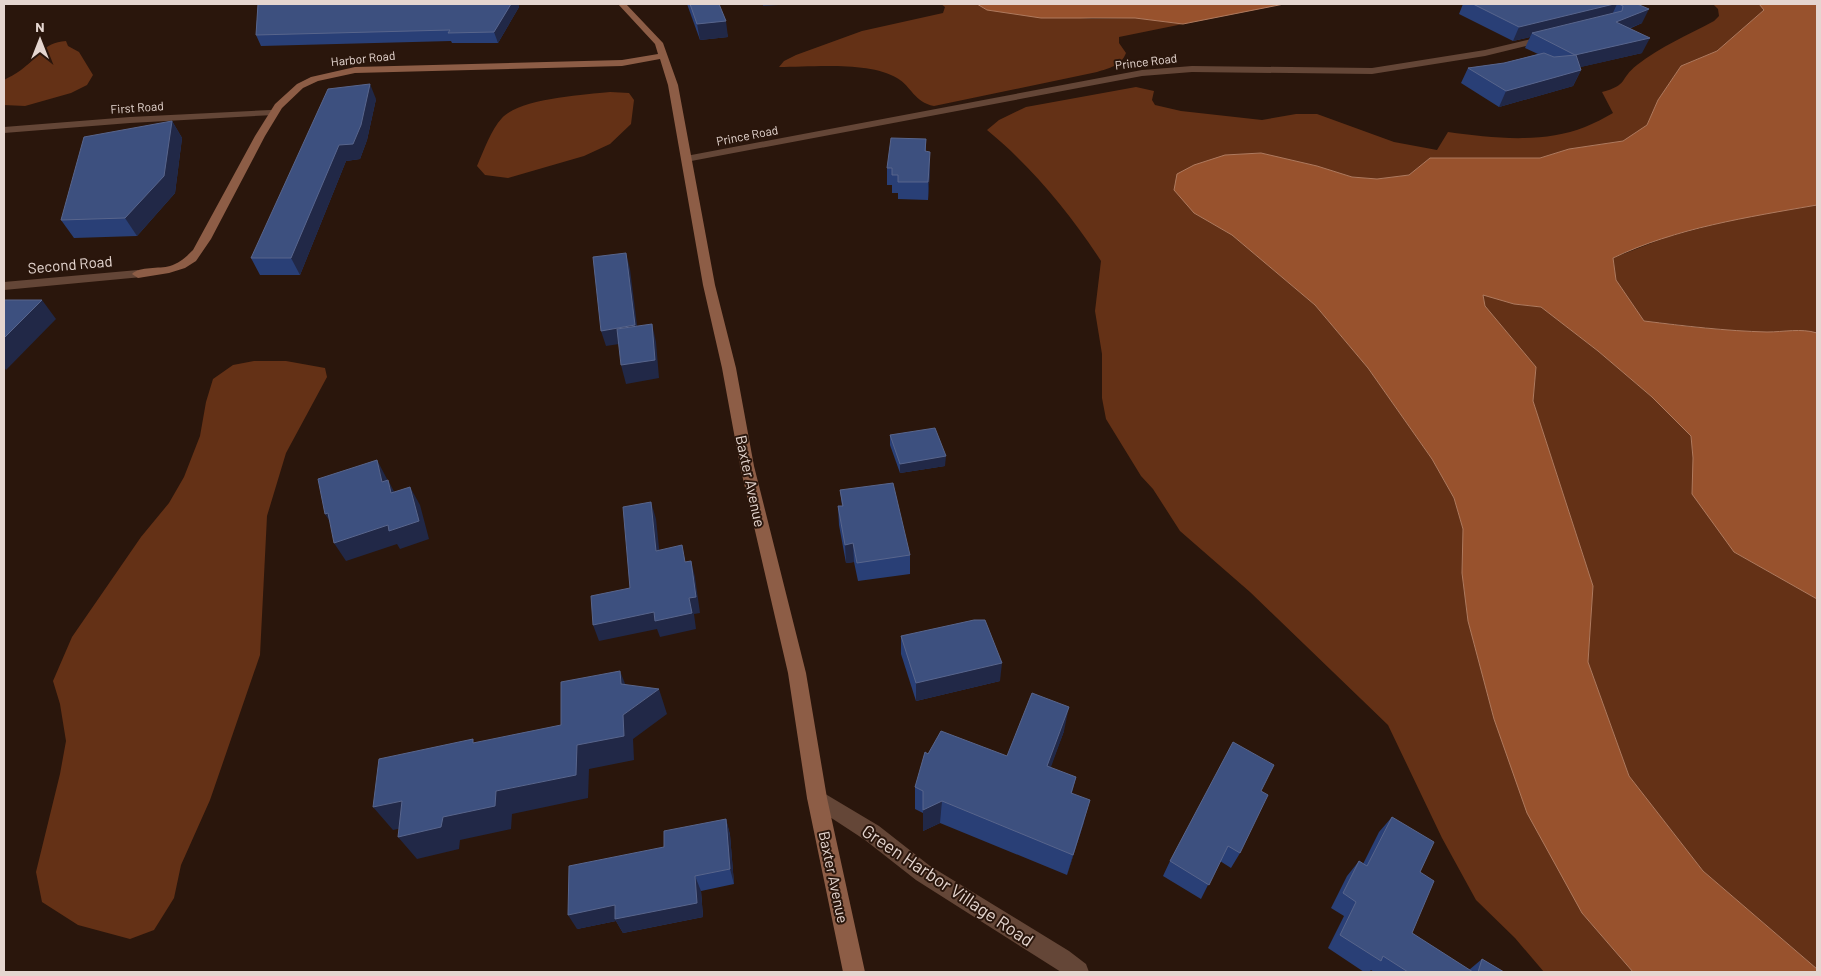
<svg xmlns="http://www.w3.org/2000/svg" width="1821" height="976" viewBox="0 0 1821 976" font-family="Barlow,sans-serif">
  <style>
    .green { fill: #643116 }
    .water { fill: #98522d; stroke: #af7a5e }
    .lines { fill: none; stroke-linecap: round; stroke-linejoin: round }
    .street { fill: #644637; fill-rule: evenodd }
    .secondary { fill: #8d5d46; fill-rule: evenodd }
    .wall { fill: #293f76 }
    .shaded-wall { fill: #212847 }
    .building { fill: #3d507f; stroke: #58658c }
    .labels { text-anchor: middle; dominant-baseline: central; stroke-width: 4; stroke-linejoin: round; paint-order: stroke }
    .far-street-label { font-size: 12px; fill: #e5d6d0; stroke: #2a160c }
    .street-label { font-size: 15px; fill: #e5d6d0; stroke: #2a160c }
    .near-street-label { font-size: 18px; fill: #e5d6d0; stroke: #2a160c }
  </style>
  <rect width="100%" height="100%" fill="#2a160c"/>
  <g class="green">
    <path d="M941,4H977L987,10L1092,19L1135,18L1183,24L1119,37V43L1126,53C1121,66 1109,68 1097,72L934,106C914,102 912,87 897,78C869,61 811,67 779,67L784,61L796,55L862,31L943,13L945,7Z"/>
    <path d="M1713,4H1759L1764,10L1717,51L1681,66L1658,100L1647,125L1623,141L1569,149L1540,158H1430L1409,175L1377,179L1352,177L1317,166L1261,153L1225,155L1194,213L1232,235L1315,305L1368,368L1432,459L1454,498L1463,529L1462,573L1468,621L1494,719L1582,913L1633,972H1544L1515,938L1476,900L1442,838L1388,725L1250,592L1180,531L1153,489L1141,476L1106,419L1102,398V354L1095,311L1101,261C1070,213 1031,166 987,130L999,120L1026,107L1136,87L1154,91L1152,100L1155,105L1181,111L1262,120L1296,114H1317L1394,142L1437,150L1448,132C1493,138 1541,144 1585,127C1595,123 1604,118 1613,113L1602,92C1629,85 1619,79 1637,65C1660,47 1688,35 1714,21L1719,16L1718,9Z"/>
    <path d="M66,41L68,46L79,52L93,75L87,85L71,93L25,106L4,105V80C9,77 16,74 21,70C39,57 42,43 66,41Z"/>
    <path d="M610,92L629,93L634,100L631,124L610,144L584,156L508,178L485,175L477,166C484,150 491,130 502,118C521,98 583,95 610,92Z"/>
    <path d="M1817,205V333C1801,328 1784,332 1767,332C1726,331 1685,325 1644,321L1616,280L1613,258L1667,237L1743,217Z"/>
    <polygon points="1483,294 1514,304 1541,307 1598,351 1652,397 1691,436 1693,458 1734,552 1817,599 1817,969 1703,871 1629,776 1588,662 1593,586 1533,401 1536,367 1485,306"/>
    <polygon points="254,361 286,361 325,368 327,377 286,453 267,516 260,655 210,800 181,865 174,898 154,930 130,939 78,925 42,902 36,872 60,774 66,741 60,704 53,681 72,637 141,537 169,503 184,477 200,436 206,402 213,379 233,365"/>
  </g>
  <g class="water">
    <polygon points="977,4 1284,4 1183,24 1135,18 1041,18 987,10"/>
    <path d="M1759,4H1817V205C1748,217 1676,228 1613,258L1616,280L1644,321C1685,326 1726,331 1767,332C1784,332 1801,328 1817,333V599L1734,552L1692,494L1693,458L1691,436L1652,397L1598,351L1541,307L1514,304L1483,295L1485,306L1536,367L1533,401L1593,586L1588,662L1629,776L1703,871L1817,969V972H1633L1582,913L1527,813L1494,719L1468,621L1462,573L1463,529L1454,498L1432,459L1368,368L1315,305L1232,235L1194,213L1174,190L1177,174L1194,165L1225,155L1261,153L1317,166L1352,177L1377,179L1409,175L1430,158H1540L1569,149L1623,141L1647,125L1658,100L1681,66L1717,51L1764,10Z"/>
  </g>
  <g class="lines">
    <g class="street">
      <polygon points="1548,35 1552,38 1551,40 1485,56 1372,74 1192,72 1142,76 686,162 681,159 686,156 1142,70 1192,66 1372,68 1485,50"/>
      <polygon points="271,110 276,113 274,115 130,123 4,133 4,127 130,117"/>
      <polygon points="138,270 144,274 142,277 4,290 4,282"/>
      <polygon points="817,789 879,826 930,866 1069,951 1086,964 1089,972 1061,972 916,880 865,840 810,804 807,798 810,792"/>
    </g>
    <path class="secondary" d="M618,4H626L663,43L678,85L715,285L736,368L754,466L806,673L827,798L865,972H843L807,798L788,673L740,466L722,368L703,285L668,85L660,59L622,66L355,73L318,81L303,88L282,108L265,136L211,239L196,261L185,268L169,273L138,278L132,274C140,266 159,269 170,266C180,263 186,257 193,250L255,136L275,104L297,84L311,77L355,67L622,60L658,54L655,44Z"/>
  </g>
  <g class="wall">
    <polygon points="258,4 518,4 519,7 498,43 452,43 451,41 261,46 256,35"/>
    <polygon points="687,4 719,4 728,37 700,40"/>
    <polygon points="1463,4 1637,4 1642,23 1629,29 1642,53 1580,67 1581,70 1573,86 1499,107 1461,83 1468,68 1504,63 1538,54 1525,48 1530,37 1513,41 1459,14"/>
    <polygon points="376,99 367,140 360,159 346,161 300,275 260,275 251,258"/>
    <polygon points="172,121 182,138 175,193 137,236 74,238 61,220"/>
    <polygon points="926,139 926,152 930,169 928,200 898,199 898,193 892,193 892,185 887,185 887,168"/>
    <polygon points="890,435 945,466 900,473 890,445"/>
    <polygon points="840,490 910,555 910,574 858,581 854,562 846,563 839,525 838,506 842,506"/>
    <polygon points="901,636 1000,681 916,701 901,654"/>
    <polygon points="1064,731 1050,768 1076,777 1072,793 1084,822 1067,875 940,823 923,831 923,813 915,809 915,787 928,754 1007,756"/>
    <polygon points="1261,791 1240,853 1231,868 1220,861 1201,899 1163,876 1170,861"/>
    <polygon points="1392,817 1420,872 1412,933 1469,970 1482,959 1504,972 1374,972 1371,970 1369,972 1364,972 1328,948 1344,916 1331,908 1347,876 1359,861 1363,864 1379,832"/>
    <polygon points="726,819 730,835 734,884 701,891 703,917 623,933 616,921 577,929 664,847"/>
  </g>
  <g class="shaded-wall">
    <polygon points="511,4 518,4 519,7 498,43 494,32"/>
    <polygon points="763,4 794,4 763,6"/>
    <polygon points="1614,4 1617,4 1611,17 1532,33 1530,37 1513,41 1519,27"/>
    <polygon points="1649,9 1642,23 1608,37 1616,22"/>
    <polygon points="726,21 728,37 700,40 697,24"/>
    <polygon points="1650,38 1642,53 1568,70 1575,55"/>
    <polygon points="1581,70 1573,86 1499,107 1506,91"/>
    <polygon points="370,84 376,99 367,140 360,159 346,161 300,275 291,258 339,145"/>
    <polygon points="172,121 182,138 175,193 137,236 125,218"/>
    <polygon points="930,152 930,169 928,200 928,182"/>
    <polygon points="626,253 630,269 639,341 606,346 601,331"/>
    <polygon points="42,300 56,319 6,370 4,367 4,338"/>
    <polygon points="652,324 656,342 659,378 626,384 621,365"/>
    <polygon points="946,456 945,466 900,473 900,464"/>
    <polygon points="377,460 387,479 393,501 382,482"/>
    <polygon points="388,480 398,499 391,493"/>
    <polygon points="410,487 420,505 429,539 400,549 397,544 346,561 334,543"/>
    <polygon points="651,502 656,519 661,567 656,551"/>
    <polygon points="328,513 337,533 325,514"/>
    <polygon points="853,543 854,562 846,563 845,545"/>
    <polygon points="691,561 695,577 700,613 694,614 696,629 660,637 657,629 599,641 593,625 689,598"/>
    <polygon points="1002,663 1000,681 916,701 916,683"/>
    <polygon points="620,671 630,696 621,684"/>
    <polygon points="659,689 667,714 633,739 634,760 589,769 588,798 512,814 511,829 460,840 459,849 417,859 398,837 443,817 496,791 577,745 623,715"/>
    <polygon points="1069,707 1064,731 1043,789 1047,766"/>
    <polygon points="1090,800 1084,822 1067,875 1073,855"/>
    <polygon points="402,801 421,824 393,830 373,807"/>
    <polygon points="942,801 940,823 923,831 923,810"/>
    <polygon points="726,819 730,835 734,884 730,869"/>
    <polygon points="695,876 701,891 703,917 623,933 616,921 577,929 568,915"/>
  </g>
  <g class="building">
    <polygon points="258,4 511,4 494,32 448,33 450,30 256,35"/>
    <polygon points="690,4 719,4 726,21 697,24"/>
    <polygon points="1473,4 1614,4 1519,27"/>
    <polygon points="1619,4 1637,4 1649,9 1616,22 1650,38 1575,55 1532,33 1622,11 1623,6"/>
    <polygon points="1544,53 1554,57 1576,55 1581,70 1506,91 1468,68 1504,63"/>
    <polygon points="370,84 361,125 353,144 339,145 291,258 251,258 328,89"/>
    <polygon points="172,121 164,176 125,218 61,220 84,137"/>
    <polygon points="891,138 926,139 925,151 930,152 928,182 898,182 898,175 892,175 892,168 887,168"/>
    <polygon points="626,253 635,325 601,331 593,257"/>
    <polygon points="4,300 42,300 4,338"/>
    <polygon points="652,324 655,360 621,365 617,329"/>
    <polygon points="935,428 946,456 900,464 890,435"/>
    <polygon points="377,460 382,482 388,480 391,493 410,487 419,521 389,531 388,525 334,543 328,513 325,514 318,479"/>
    <polygon points="893,483 910,555 857,563 853,543 845,545 838,506 843,506 840,490"/>
    <polygon points="651,502 656,551 682,545 685,562 691,561 696,597 689,598 692,613 655,621 654,612 593,625 591,596 630,588 623,507"/>
    <polygon points="974,620 985,620 1002,663 916,683 901,636"/>
    <polygon points="620,671 621,684 659,689 623,715 624,736 577,745 576,775 496,791 495,806 443,817 441,827 398,837 402,801 373,807 379,759 473,739 473,743 561,725 561,682"/>
    <polygon points="1032,693 1069,707 1047,766 1076,777 1071,793 1090,800 1073,855 942,801 923,810 923,791 915,787 925,752 928,754 941,731 1007,756"/>
    <polygon points="1233,742 1274,765 1261,791 1268,795 1240,853 1228,846 1209,885 1170,861"/>
    <polygon points="1392,817 1434,842 1420,872 1434,881 1412,933 1473,972 1408,972 1383,956 1381,961 1340,935 1356,902 1343,893 1359,861 1367,866"/>
    <polygon points="726,819 730,869 695,876 697,903 615,919 615,905 568,915 569,866 664,847 664,831"/>
    <polygon points="1482,959 1504,972 1478,972"/>
  </g>
  <g class="labels">
    <g class="far-street-label">
      <text transform="translate(363 58) rotate(-6)">Harbor Road</text>
      <text transform="translate(1146 61) rotate(-7)">Prince Road</text>
      <text transform="translate(137 107) rotate(-4)">First Road</text>
      <text transform="translate(747 135) rotate(-11)">Prince Road</text>
    </g>
    <g class="street-label">
      <text transform="translate(70 264) rotate(-5)">Second Road</text>
      <text transform="translate(751 481) rotate(78)">Baxter Avenue</text>
      <text transform="translate(834 877) rotate(78)">Baxter Avenue</text>
    </g>
    <g class="near-street-label">
      <text transform="translate(948 885) rotate(34)">Green Harbor Village Road</text>
    </g>
  </g>
  <rect width="1821" height="976" fill="none" stroke="#e5d6d0" stroke-width="10"/>
  <g transform="translate(40 40)" stroke="#2a160c" stroke-width="4" paint-order="stroke">
  <path d="M0-4L9 19L0 12L-9 19Z" fill="#e5d6d0"/>
  <text y="-8" font-size="14" font-weight="bold" text-anchor="middle" fill="#e5d6d0">N</text>
  </g>
</svg>
